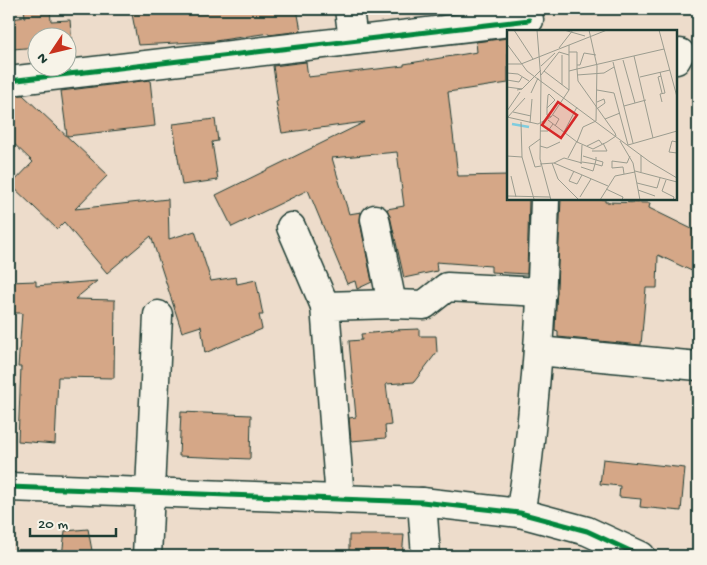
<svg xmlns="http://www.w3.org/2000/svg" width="707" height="565" viewBox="0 0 707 565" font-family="'Gochi Hand',sans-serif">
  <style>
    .building { fill: #d5a787; stroke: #1f3d34 }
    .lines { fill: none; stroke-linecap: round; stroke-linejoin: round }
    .street-casing { stroke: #1f3d34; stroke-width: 31 }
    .secondary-casing { stroke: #1f3d34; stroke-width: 31 }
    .street { stroke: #f7f3e8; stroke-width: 28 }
    .secondary { stroke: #f7f3e8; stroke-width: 28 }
    .cycleway-casing { stroke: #f7f3e8; stroke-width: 8 }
    .cycleway { stroke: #00873e; stroke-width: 5 }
    .inset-river { fill: none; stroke: #7fccde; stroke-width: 2.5 }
    .inset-road { fill: none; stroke: #9b9c8f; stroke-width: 1 }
    .view { fill: #d62828; fill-opacity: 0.15; stroke: #d62828; stroke-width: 2.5 }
    .inset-edge { fill: none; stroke: #1f3d34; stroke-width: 2.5 }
  </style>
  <rect width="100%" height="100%" fill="#eddccb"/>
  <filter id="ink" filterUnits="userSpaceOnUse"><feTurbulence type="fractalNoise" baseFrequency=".02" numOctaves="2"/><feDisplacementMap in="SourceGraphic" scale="10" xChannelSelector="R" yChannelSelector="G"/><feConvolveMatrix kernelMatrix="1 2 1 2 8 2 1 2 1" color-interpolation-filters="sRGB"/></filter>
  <g filter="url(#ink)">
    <g class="building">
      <polygon points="24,9 50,9 51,21 70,20 72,44 68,44 68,38 38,38 38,47 13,49 11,19 25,17"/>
      <polygon points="131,9 161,9 162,12 208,9 297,9 301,31 269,35 269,33 215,41 138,45"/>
      <polygon points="508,38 508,83 448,92 458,176 508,175 508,199 529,199 527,274 491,272 491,266 436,262 437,271 404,278 390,216 387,209 404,206 397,152 332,158 349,214 361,212 360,222 372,282 357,289 355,281 347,284 308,190 232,227 216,195 365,122 282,133 276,102 278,101 273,66 306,62 308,77 404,66 404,64 477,52 476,42"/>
      <polygon points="150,80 155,126 67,136 61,91"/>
      <polygon points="23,95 108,175 75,209 168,199 169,239 195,231 211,281 236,277 237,284 256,280 263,315 259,315 262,329 205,353 201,326 182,332 151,236 107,273 64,222 57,229 11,185 33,162 9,139 9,96"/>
      <polygon points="215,119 218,141 212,142 218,180 182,185 173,124"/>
      <polygon points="561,199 605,199 605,202 650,203 649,208 698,232 698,274 658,255 657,288 646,288 641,345 558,337 558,331 555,330"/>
      <polygon points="36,281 36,286 97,281 75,299 115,300 114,378 58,377 55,444 18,441 21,367 18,367 22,313 9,313 9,282"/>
      <polygon points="419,329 419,336 436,336 437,352 414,382 386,384 391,425 385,426 386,438 351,441 349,418 356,417 349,341 362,340 361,334 393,331 393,330"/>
      <polygon points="181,412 251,415 250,459 179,456"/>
      <polygon points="603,459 685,468 681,511 640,507 641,499 619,497 620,486 600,484"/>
      <polygon points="88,529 93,556 62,556 65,531"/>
      <polygon points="349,535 404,535 402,556 349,556"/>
    </g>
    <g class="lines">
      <defs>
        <g id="street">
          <polyline points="349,9 353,40"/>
          <polyline points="676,60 680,53"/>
          <polyline points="9,81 529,20"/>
          <polyline points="375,219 392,304"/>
          <polyline points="291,227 325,306"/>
          <polyline points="538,351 698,366"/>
          <polyline points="340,499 325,306 392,304 424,305 447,287 542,292"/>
          <polyline points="422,502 426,556"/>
          <path d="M520,513C527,478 530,443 533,408C540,338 543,269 545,199"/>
          <polyline points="147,556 158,315"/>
        </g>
        <polyline id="secondary" points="9,487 422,502 520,513 587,531 641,556"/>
      </defs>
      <use href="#street" class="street-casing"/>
      <use href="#secondary" class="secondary-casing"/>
      <use href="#street" class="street"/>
      <use href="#secondary" class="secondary"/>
      <defs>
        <g id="cycleway">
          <polyline points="9,81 529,20"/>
          <polyline points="9,487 422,502 520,513 587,531 641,556"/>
        </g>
      </defs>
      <use href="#cycleway" class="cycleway-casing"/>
      <use href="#cycleway" class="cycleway"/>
    </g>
  </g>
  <g transform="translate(507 30)">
    <rect width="170" height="170" fill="#eddccb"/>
    <path class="inset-river" d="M5,94L22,97"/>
    <path class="inset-road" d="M7,0L26,29M30,0L34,50L33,129L44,170M57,0L78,6M152,0L170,67M0,14L20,41L143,132L170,148M52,18L66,0M62,22H70V39L62,41M55,25V55M127,26L146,108M116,30L128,73M106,32L126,113M0,34H14L100,0M70,35H73L77,23L89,25M34,36L48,23M37,41L62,60M153,42L158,63L153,64L155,72M0,43L11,44L22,51M34,45L52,22L62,25M70,45L97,43L107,37M154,46L151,47L155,63M133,47L163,40M0,50L12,52L15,47M0,57L15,59L10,60M15,59L34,40M90,60L107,63L121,115L170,101M24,63L31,48M90,72L97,69L98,73L91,78M117,76L139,70M40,78L48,70L42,64L41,65L40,78V85L44,87M0,81L13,62M6,82L24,86M46,85L52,89L48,96M0,87L31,94L44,87L62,60V15M0,88L18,68M98,89L113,83M41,90L70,112L86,119L100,112L109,106L108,103L71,51L70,39L157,19M14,92L15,127L27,169M23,93L25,69M33,101H41L46,94M57,102L70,77M33,109L22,117L28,137L34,136M113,111L126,133L133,170M70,112L76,97L89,91L90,36L82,0M170,112L165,111L162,122L170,123M33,116L40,118L53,112M80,116L92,110L95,114M85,121H100L96,113M134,125V142M0,126L15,127M76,126L89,130L96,132L95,136L88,134L89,130V127M61,128L70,111M45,133L51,149L72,170M47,133L57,128L75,133M33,134L47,133L101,156M74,134L75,115M74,137L86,141L88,134L75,132M67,141L62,151L70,154L75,145M128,141L170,152M117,144L116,137L105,138V131L120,133L123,126M4,146L9,167M159,150L155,161L167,167L166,170M130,153L150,158L153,148M99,159L116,167L115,170M131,160L148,166M0,166L43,167M73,167L84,149M93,170L108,146L128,142"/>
    <path class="view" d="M51,72L70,85L54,108L35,95Z"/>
    <rect width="170" height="170" class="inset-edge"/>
  </g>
  <rect width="707" height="565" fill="none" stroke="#f7f3e8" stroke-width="30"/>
  <rect x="15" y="15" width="677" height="535" fill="none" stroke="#1f3d34" stroke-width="2" filter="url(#ink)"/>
  <g transform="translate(52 52) rotate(235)"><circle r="24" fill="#f7f3e8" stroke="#a1aaa0"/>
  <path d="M0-4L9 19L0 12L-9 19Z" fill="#c8321e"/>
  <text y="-8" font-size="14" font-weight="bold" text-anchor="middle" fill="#1f3d34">N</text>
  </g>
  <path d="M30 528v8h86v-8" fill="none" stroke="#1f3d34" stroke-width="2.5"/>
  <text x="38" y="528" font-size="15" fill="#1f3d34" stroke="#f7f3e8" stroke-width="4" paint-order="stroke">20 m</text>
</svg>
